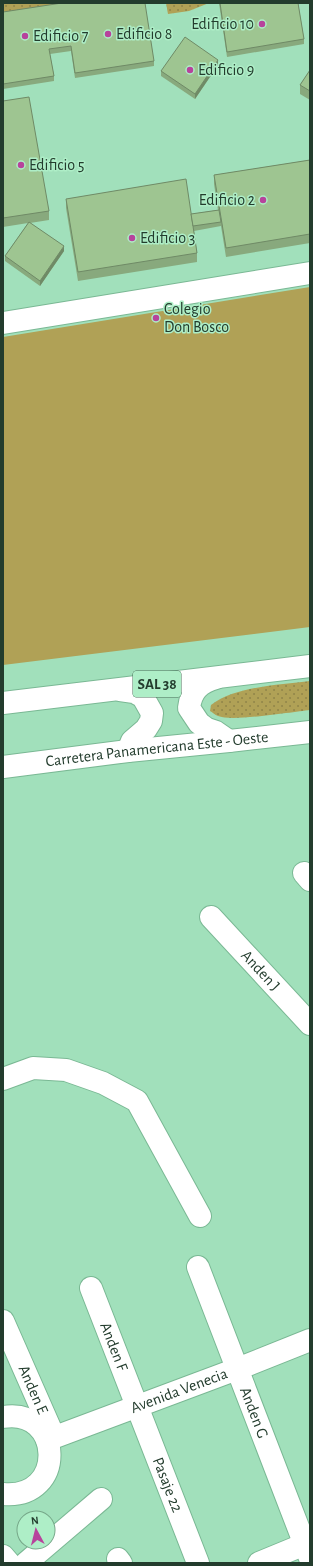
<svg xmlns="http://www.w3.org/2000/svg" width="313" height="1566" viewBox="0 0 313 1566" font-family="'Alegreya Sans',sans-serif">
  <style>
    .grass { fill: url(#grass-dots) }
    .pitch { fill: #b0a156 }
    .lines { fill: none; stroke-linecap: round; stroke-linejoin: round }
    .minor-casing { stroke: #7ab894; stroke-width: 24 }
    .highway-casing { stroke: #7ab894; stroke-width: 24 }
    .minor { stroke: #fff; stroke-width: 22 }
    .highway { stroke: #fff; stroke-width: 22 }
    .wall { fill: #88a97d }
    .shaded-wall { fill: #6f8a66 }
    .building { fill: #9ec591; stroke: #6f8a66 }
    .poi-dot { fill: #b7439c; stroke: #aeeec7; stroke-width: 1.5 }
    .labels { text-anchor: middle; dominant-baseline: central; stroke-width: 3; stroke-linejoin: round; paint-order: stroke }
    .shield { fill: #aeeec7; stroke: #4d715b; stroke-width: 1 }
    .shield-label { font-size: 15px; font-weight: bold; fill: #233c2d }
    .poi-label { font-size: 16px; fill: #233c2d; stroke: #aeeec7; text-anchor: start }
    .street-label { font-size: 16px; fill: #233c2d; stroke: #aeeec7 }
  </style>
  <defs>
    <pattern id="grass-dots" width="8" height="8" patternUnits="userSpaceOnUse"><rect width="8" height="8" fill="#b0a156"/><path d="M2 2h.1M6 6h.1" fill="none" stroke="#8f8448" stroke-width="1.8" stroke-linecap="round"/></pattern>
  </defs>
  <rect width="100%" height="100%" fill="#a1e0bb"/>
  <g class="grass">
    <polygon points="3,3 93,3 3,17"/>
    <polygon points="166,3 209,3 189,11 168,14"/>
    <path d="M310,681V710C291,712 232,722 218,716C215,715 212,712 210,711L211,705C236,686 280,685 310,681Z"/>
  </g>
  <polygon class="pitch" points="310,287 310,627 3,665 3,337"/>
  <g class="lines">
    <defs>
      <g id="minor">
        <polyline points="3,323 310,273"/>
        <polyline points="304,873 310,880"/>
        <path id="s1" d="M211,917L310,1024"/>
        <polyline points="3,1079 33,1068 66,1070 103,1083 137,1101 200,1216"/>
        <path id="s2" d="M198,1267L310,1558"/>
        <path id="s3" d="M91,1288L198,1563"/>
        <path id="s4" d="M3,1321L54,1437"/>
        <path d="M3,1417C63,1407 67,1500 3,1494"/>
        <path id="s5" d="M47,1440L245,1366L310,1340"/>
        <polyline points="3,1556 9,1563"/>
        <polyline points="118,1559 121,1563"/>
        <polyline points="26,1563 101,1499"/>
        <polyline points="259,1563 310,1542"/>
      </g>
      <g id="highway">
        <path d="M216,678C199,683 191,691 189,708L199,723L207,729L216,732L229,741"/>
        <polyline points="120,690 134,692 143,697 152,713 151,721 146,729 132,741 128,751"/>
        <polyline points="3,703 310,666"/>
        <path id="s6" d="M3,767L128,751L229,741L310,732"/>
      </g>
    </defs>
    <use href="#minor" class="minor-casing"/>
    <use href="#highway" class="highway-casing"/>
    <use href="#minor" class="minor"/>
    <use href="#highway" class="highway"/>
  </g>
  <g class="wall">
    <polygon points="219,3 298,3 304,39 304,44 227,57"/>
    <polygon points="3,12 154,61 154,66 75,78 71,51 50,54 54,76 54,81 3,89"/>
    <polygon points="218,65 195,99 161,76 161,71"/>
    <polygon points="310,70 310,100 300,94 300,85"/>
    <polygon points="3,101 49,211 49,220 30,223 64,251 40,286 5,261 5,256 28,223 3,227"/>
    <polygon points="310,160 310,243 226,257 221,226 194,231 197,253 197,262 78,281 66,208 66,199 191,214 218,210 214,184 214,175"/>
  </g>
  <g class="shaded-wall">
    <polygon points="218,60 218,65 195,99 195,94"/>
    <polygon points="64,246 64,251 40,286 40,281"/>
  </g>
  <g class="building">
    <polygon points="62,3 145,3 154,61 75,73 71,46 49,49 54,76 3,84 3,12"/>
    <polygon points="220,3 298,3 304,39 227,52"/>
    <polygon points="185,37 218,60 195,94 161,71"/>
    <polygon points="310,70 310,91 300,85"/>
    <polygon points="29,97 49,211 3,218 3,101"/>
    <polygon points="310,160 310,234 226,248 214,175"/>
    <polygon points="186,179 197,253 78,272 66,199"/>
    <polygon points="219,210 221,222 193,226 191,214"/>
    <polygon points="29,222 64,246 40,281 5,256"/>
  </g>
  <g class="poi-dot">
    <circle cx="262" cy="24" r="4"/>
    <circle cx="108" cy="34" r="4"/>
    <circle cx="25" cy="36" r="4"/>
    <circle cx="190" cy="70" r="4"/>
    <circle cx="21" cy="165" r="4"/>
    <circle cx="263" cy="200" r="4"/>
    <circle cx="132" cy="238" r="4"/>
    <circle cx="156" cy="318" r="4"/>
  </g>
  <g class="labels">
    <rect class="shield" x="133" y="671" width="48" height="26" rx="3"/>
    <g class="shield-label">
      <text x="157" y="684">SAL 38</text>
    </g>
    <g class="poi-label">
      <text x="254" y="24" text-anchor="end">Edificio 10</text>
      <text x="116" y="34">Edificio 8</text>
      <text x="33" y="36">Edificio 7</text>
      <text x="198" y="70">Edificio 9</text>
      <text x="29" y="165">Edificio 5</text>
      <text x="255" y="200" text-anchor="end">Edificio 2</text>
      <text x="140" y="238">Edificio 3</text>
      <text x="164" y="309">Colegio<tspan x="164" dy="18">Don Bosco</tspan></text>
    </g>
    <g class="street-label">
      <text stroke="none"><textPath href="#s6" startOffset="155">Carretera Panamericana Este - Oeste</textPath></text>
      <text stroke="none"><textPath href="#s1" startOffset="73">Anden J</textPath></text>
      <text stroke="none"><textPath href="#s3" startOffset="63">Anden F</textPath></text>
      <text stroke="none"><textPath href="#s4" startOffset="75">Anden E</textPath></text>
      <text stroke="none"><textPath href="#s5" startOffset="141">Avenida Venecia</textPath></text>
      <text stroke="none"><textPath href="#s2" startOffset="156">Anden G</textPath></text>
      <text stroke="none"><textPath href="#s3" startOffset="211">Pasaje 22</textPath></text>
    </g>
  </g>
  <rect width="313" height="1566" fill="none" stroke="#233c2d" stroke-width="8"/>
  <g transform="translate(36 1530) rotate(353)"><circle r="19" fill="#aeeec7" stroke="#76a789"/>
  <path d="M0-3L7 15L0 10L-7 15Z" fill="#b7439c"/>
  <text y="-6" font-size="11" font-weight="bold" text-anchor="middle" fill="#233c2d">N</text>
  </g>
</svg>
